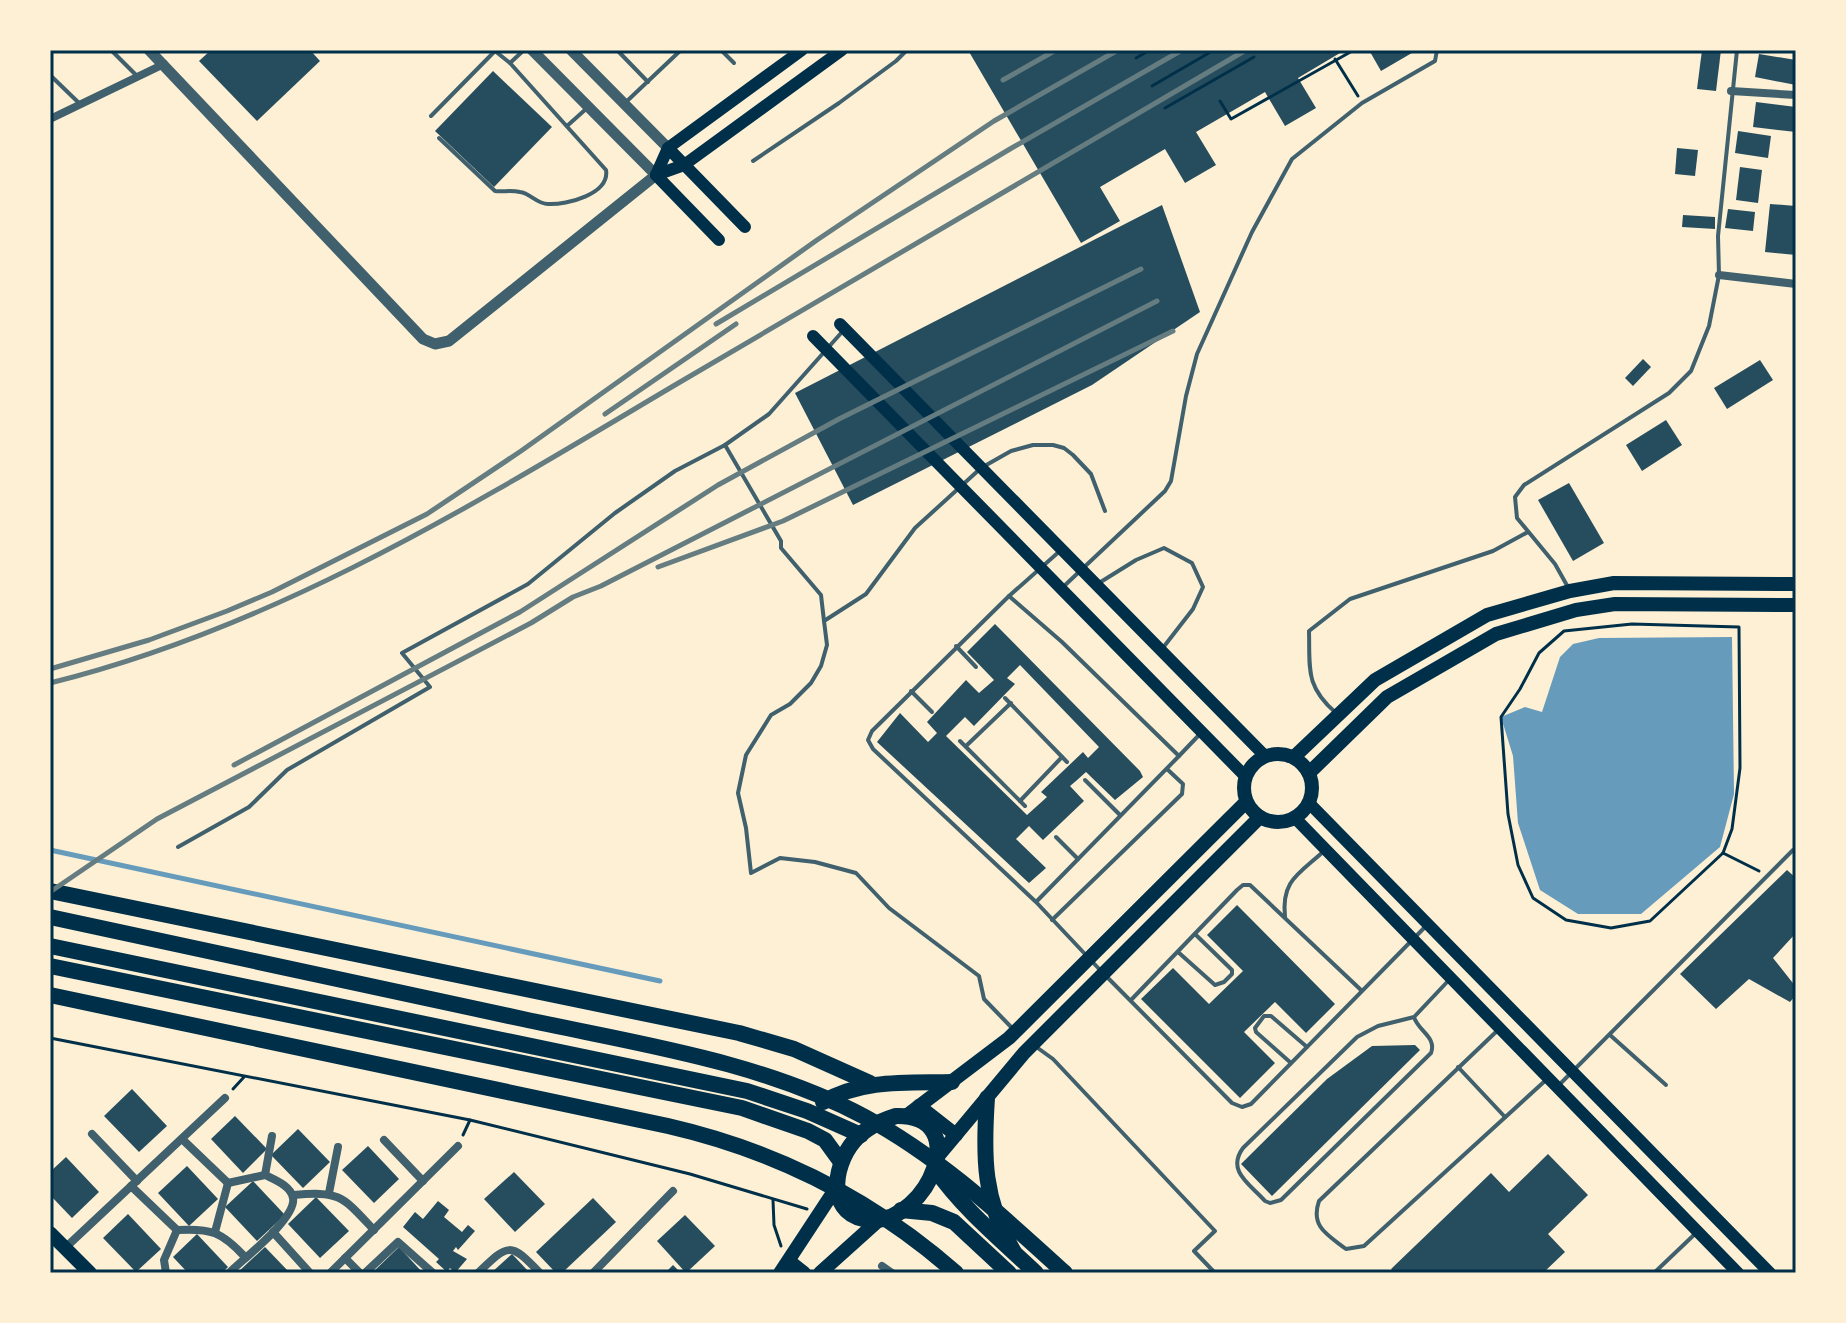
<svg xmlns="http://www.w3.org/2000/svg" width="1846" height="1323" viewBox="0 0 1846 1323" font-family="Overpass,sans-serif">
  <style>
    .water { fill: #669bbc }
    .lines { fill: none; stroke-linecap: round; stroke-linejoin: round }
    .stream { stroke: #669bbc; stroke-width: 5 }
    .building { fill: #264d5e; fill-rule: evenodd }
    .path { stroke: #003049; stroke-width: 3 }
    .service { stroke: #3f606c; stroke-width: 4 }
    .minor { stroke: #3f606c; stroke-width: 8 }
    .tertiary { stroke: #3f606c; stroke-width: 11 }
    .secondary { stroke: #003049; stroke-width: 12 }
    .primary { stroke: #003049; stroke-width: 14 }
    .motorway { stroke: #003049; stroke-width: 16 }
    .rail { stroke: #657d81; stroke-width: 5 }
    .neatline { fill: none; stroke: #003049; stroke-width: 3 }
  </style>
  <rect width="100%" height="100%" fill="#fdf0d5"/>
  <polygon class="water" points="1732,637 1734,794 1720,847 1641,914 1578,914 1540,890 1518,823 1513,756 1501,717 1525,707 1542,712 1560,657 1573,644 1599,638"/>
  <g class="lines">
    <polyline class="stream" points="50,850 660,981"/>
  </g>
  <g class="building">
    <polygon points="211,50 310,50 320,61 257,121 199,61"/>
    <polygon points="968,50 1345,50 1298,78 1316,108 1285,126 1265,92 1196,132 1216,165 1185,183 1165,149 1100,187 1120,221 1081,243"/>
    <polygon points="1369,50 1417,50 1381,71"/>
    <polygon points="1702,50 1721,50 1716,91 1697,89"/>
    <polygon points="1759,54 1796,60 1796,85 1755,77"/>
    <polygon points="493,71 552,127 494,187 435,131"/>
    <polygon points="1756,102 1796,107 1796,132 1753,127"/>
    <polygon points="1738,131 1771,136 1768,158 1735,153"/>
    <polygon points="1677,148 1698,150 1695,176 1675,174"/>
    <polygon points="1740,167 1762,170 1758,203 1736,200"/>
    <polygon points="1770,204 1796,206 1796,255 1765,252"/>
    <polygon points="1162,205 1200,312 1092,385 853,505 795,393"/>
    <polygon points="1728,209 1755,212 1753,231 1725,228"/>
    <polygon points="1683,215 1715,217 1715,229 1682,227"/>
    <polygon points="1643,359 1651,367 1633,386 1625,378"/>
    <polygon points="1760,360 1773,380 1727,409 1714,388"/>
    <polygon points="1666,420 1682,445 1642,471 1626,445"/>
    <polygon points="1569,483 1604,543 1573,561 1538,500"/>
    <path d="M995,624L1140,771L1143,777L1115,800L1086,772L1076,781L1070,786L1084,801L1043,840L1029,826L1016,839L1046,868L1029,883L877,742L900,713L928,742L937,733L927,722L966,680L979,693L994,680L967,652ZM1020,665L1099,747L1088,758L1083,752L1041,792L1047,797L1027,815L946,736L965,717L974,726L1015,684L1007,678Z"/>
    <polygon points="1787,870 1796,878 1796,933 1773,958 1796,987 1796,995 1790,1002 1749,979 1716,1009 1680,974"/>
    <polygon points="1237,905 1335,1004 1306,1033 1275,1002 1244,1032 1275,1063 1240,1098 1141,999 1173,968 1209,1004 1243,971 1207,935"/>
    <polygon points="1415,1045 1420,1050 1272,1196 1241,1164 1327,1079 1372,1046"/>
    <polygon points="132,1089 167,1126 139,1152 104,1116"/>
    <polygon points="235,1116 267,1149 243,1173 211,1139"/>
    <polygon points="298,1129 330,1162 303,1188 271,1155"/>
    <polygon points="368,1146 399,1179 374,1203 342,1170"/>
    <polygon points="1548,1154 1588,1195 1548,1234 1565,1252 1543,1273 1395,1273 1391,1269 1491,1173 1509,1192"/>
    <polygon points="66,1157 99,1192 72,1218 50,1195 50,1172"/>
    <polygon points="187,1166 218,1199 189,1226 158,1193"/>
    <polygon points="514,1172 545,1204 515,1232 484,1199"/>
    <polygon points="253,1181 285,1215 257,1241 225,1207"/>
    <polygon points="316,1197 349,1231 320,1258 288,1224"/>
    <polygon points="593,1198 616,1222 562,1273 556,1273 536,1252"/>
    <polygon points="438,1201 449,1210 444,1217 462,1232 468,1225 475,1231 458,1250 456,1247 453,1251 467,1259 455,1273 450,1268 447,1272 436,1262 439,1259 403,1227 415,1212 423,1219"/>
    <polygon points="128,1214 161,1249 136,1272 103,1238"/>
    <polygon points="685,1215 715,1246 686,1273 657,1241"/>
    <polygon points="197,1234 228,1267 222,1273 188,1273 173,1257"/>
    <polygon points="265,1247 290,1273 237,1273"/>
    <polygon points="399,1247 423,1273 372,1273"/>
    <polygon points="512,1254 530,1273 491,1273"/>
    <polygon points="673,1265 681,1273 665,1273"/>
  </g>
  <g class="lines">
    <g class="path">
      <polyline points="1136,58 1150,50"/>
      <polyline points="1335,59 1358,96"/>
      <polyline points="1152,86 1214,50"/>
      <polyline points="1220,101 1231,119 1354,50"/>
      <polyline points="1165,108 1254,57"/>
      <polygon points="1632,624 1739,627 1740,768 1732,829 1723,853 1650,921 1611,928 1566,920 1533,898 1518,865 1508,814 1501,717 1520,689 1539,653 1564,631"/>
      <polyline points="1723,853 1759,871"/>
      <polyline points="50,1038 470,1120 690,1174 807,1209"/>
      <polyline points="233,1089 244,1077"/>
      <polyline points="463,1135 470,1120"/>
      <polyline points="773,1200 774,1225 781,1246"/>
    </g>
    <g class="service">
      <polyline points="111,50 136,75"/>
      <polyline points="617,50 648,82"/>
      <polyline points="721,50 734,63"/>
      <polyline points="50,75 79,103"/>
      <polyline points="626,102 681,50"/>
      <polyline points="431,116 495,51 510,63 524,50"/>
      <polyline points="567,126 586,109"/>
      <path d="M439,138L495,191C503,192 511,190 520,192C530,193 537,204 548,204C567,205 610,194 606,170L510,63"/>
      <polyline points="753,161 839,103 896,61 907,50"/>
      <polyline points="1099,583 1136,560 1164,548 1192,563 1203,587 1193,609 1162,649"/>
      <polyline points="1062,588 1165,491 1171,481 1186,396 1197,354 1252,232 1292,159 1362,103 1435,61 1437,50"/>
      <polyline points="1569,589 1555,564 1517,518 1515,497 1524,485 1669,393 1691,371 1709,326 1719,275 1718,236 1737,50"/>
      <polyline points="1009,596 1061,550"/>
      <polyline points="824,621 821,595 781,548 781,541 725,445 769,414 842,332"/>
      <polyline points="956,646 976,667"/>
      <polyline points="911,691 932,712"/>
      <polyline points="1005,698 1067,762"/>
      <path d="M1336,713C1305,686 1310,669 1309,631L1350,599L1493,551L1528,532"/>
      <polyline points="960,741 1025,806"/>
      <polyline points="966,746 1011,703"/>
      <polyline points="1179,756 1199,735"/>
      <polyline points="1085,780 1120,815"/>
      <polyline points="1020,801 1062,757"/>
      <polyline points="1056,837 1078,859"/>
      <polyline points="178,847 249,807 287,770 430,687 402,653 528,584 615,513 675,471 725,445"/>
      <polyline points="1036,902 873,749 868,740 872,731 1009,596 1062,642 1179,756 1036,902 1101,971"/>
      <path d="M1285,917C1281,880 1299,874 1324,851"/>
      <polyline points="1052,920 1182,794 1183,784 1167,769"/>
      <polyline points="1178,952 1215,985 1224,982 1232,974 1232,970 1196,935"/>
      <polyline points="1107,977 1232,1103 1242,1107 1251,1104 1426,926"/>
      <polyline points="1131,1000 1237,890 1243,885 1250,885 1361,990"/>
      <path d="M1414,1017C1418,1031 1437,1037 1431,1053L1281,1200L1270,1203L1265,1201C1250,1184 1226,1171 1243,1148L1357,1037L1378,1026L1414,1017L1449,980"/>
      <polyline points="1013,1029 984,999 979,976 889,908 856,873 815,862 780,858 751,873 746,828 738,793 746,755 771,715 790,704 811,683 821,666 827,645 824,621 866,594 915,528 981,468 1011,451 1033,445 1053,445 1064,448 1073,455 1091,474 1105,511"/>
      <path d="M1498,1030L1319,1201C1310,1227 1328,1235 1346,1249L1364,1246L1546,1080"/>
      <polyline points="1610,1035 1666,1085"/>
      <polyline points="1035,1046 1053,1059 1215,1231 1194,1251 1215,1273"/>
      <polyline points="1291,1063 1256,1032 1255,1028 1264,1016 1271,1016 1307,1047"/>
      <polyline points="1458,1067 1505,1117"/>
      <polyline points="1558,1086 1793,850"/>
      <polyline points="1654,1273 1696,1233"/>
    </g>
    <g class="minor">
      <polyline points="1731,91 1796,95"/>
      <polyline points="50,119 164,64"/>
      <polyline points="1719,275 1796,284"/>
      <polyline points="92,1134 137,1181"/>
      <polyline points="182,1139 228,1183"/>
      <polyline points="384,1140 423,1181"/>
      <polyline points="265,1175 272,1136"/>
      <path d="M228,1183L265,1175C275,1180 291,1186 293,1198C297,1218 243,1259 229,1273"/>
      <path d="M131,1186L177,1230C211,1228 222,1232 245,1257"/>
      <polyline points="329,1193 338,1147"/>
      <path d="M293,1195C341,1191 342,1196 374,1230"/>
      <polyline points="215,1232 228,1183"/>
      <polyline points="273,1232 310,1273"/>
      <polyline points="65,1248 225,1098"/>
      <polyline points="345,1258 360,1273"/>
      <polyline points="882,1266 892,1273"/>
      <polyline points="166,1273 164,1260 177,1230"/>
      <polyline points="330,1273 458,1146"/>
      <polyline points="365,1273 398,1242 433,1273"/>
      <path d="M478,1273C509,1243 510,1242 540,1273"/>
      <polyline points="593,1273 673,1191"/>
    </g>
    <g class="tertiary">
      <polyline points="149,50 423,339 435,344 449,341 656,175 532,50"/>
      <polyline points="571,50 668,148"/>
    </g>
    <g class="secondary">
      <polyline points="668,148 745,227"/>
      <polyline points="656,175 684,165 842,50"/>
      <polyline points="656,175 668,148 802,50"/>
      <polyline points="656,175 719,240"/>
      <polyline points="840,324 1265,756"/>
      <polyline points="813,336 1245,776"/>
      <polyline points="1309,803 1770,1273"/>
      <polyline points="1295,818 1738,1273"/>
    </g>
    <g class="primary">
      <circle cx="1278" cy="788" r="34"/>
      <polyline points="1294,757 1375,680 1487,615 1570,591 1614,583 1796,584"/>
      <polyline points="1309,773 1387,697 1496,634 1576,610 1615,604 1796,605"/>
      <polyline points="919,1106 956,1135"/>
      <polyline points="906,1116 1009,1038 1246,802"/>
      <polyline points="939,1155 1024,1053 1260,817"/>
      <polyline points="50,1233 90,1273"/>
      <polyline points="790,1262 804,1273"/>
      <polyline points="780,1273 836,1188"/>
      <polyline points="820,1273 880,1219"/>
    </g>
    <g class="motorway">
      <polyline points="50,891 739,1033 794,1049 870,1083"/>
      <path d="M50,917C208,951 366,985 523,1019C638,1044 760,1061 865,1117C941,1158 1002,1216 1065,1273"/>
      <polyline points="50,946 747,1091 807,1111 861,1135"/>
      <polyline points="50,966 742,1108 808,1131 825,1140 841,1162"/>
      <path d="M50,995L668,1126C777,1151 872,1199 956,1273"/>
      <path d="M987,1098C983,1157 983,1200 1014,1252"/>
      <path d="M823,1102C863,1079 907,1083 952,1082"/>
      <path d="M896,1116C974,1114 928,1222 872,1220C826,1218 832,1167 854,1141C865,1128 880,1121 896,1116Z"/>
      <path d="M935,1169C963,1209 1001,1240 1036,1273"/>
      <polyline points="901,1210 932,1213 954,1222 1009,1273"/>
    </g>
    <g class="rail">
      <polyline points="1003,80 1056,50"/>
      <polyline points="716,324 1010,149 1182,50"/>
      <polyline points="605,414 736,324"/>
      <polyline points="658,567 783,521 1173,331"/>
      <polyline points="50,669 149,640 227,611 272,592 427,514 521,451 817,240 994,121 1118,50"/>
      <path d="M50,683C277,627 476,503 675,385C865,272 1055,160 1246,50"/>
      <polyline points="234,765 520,612 718,485 839,419 1141,269"/>
      <polyline points="50,892 157,819 531,623 573,597 601,586 1157,301"/>
    </g>
  </g>
  <rect width="1846" height="1323" fill="none" stroke="#fdf0d5" stroke-width="104"/>
  <rect x="52" y="52" width="1742" height="1219" class="neatline"/>
</svg>
